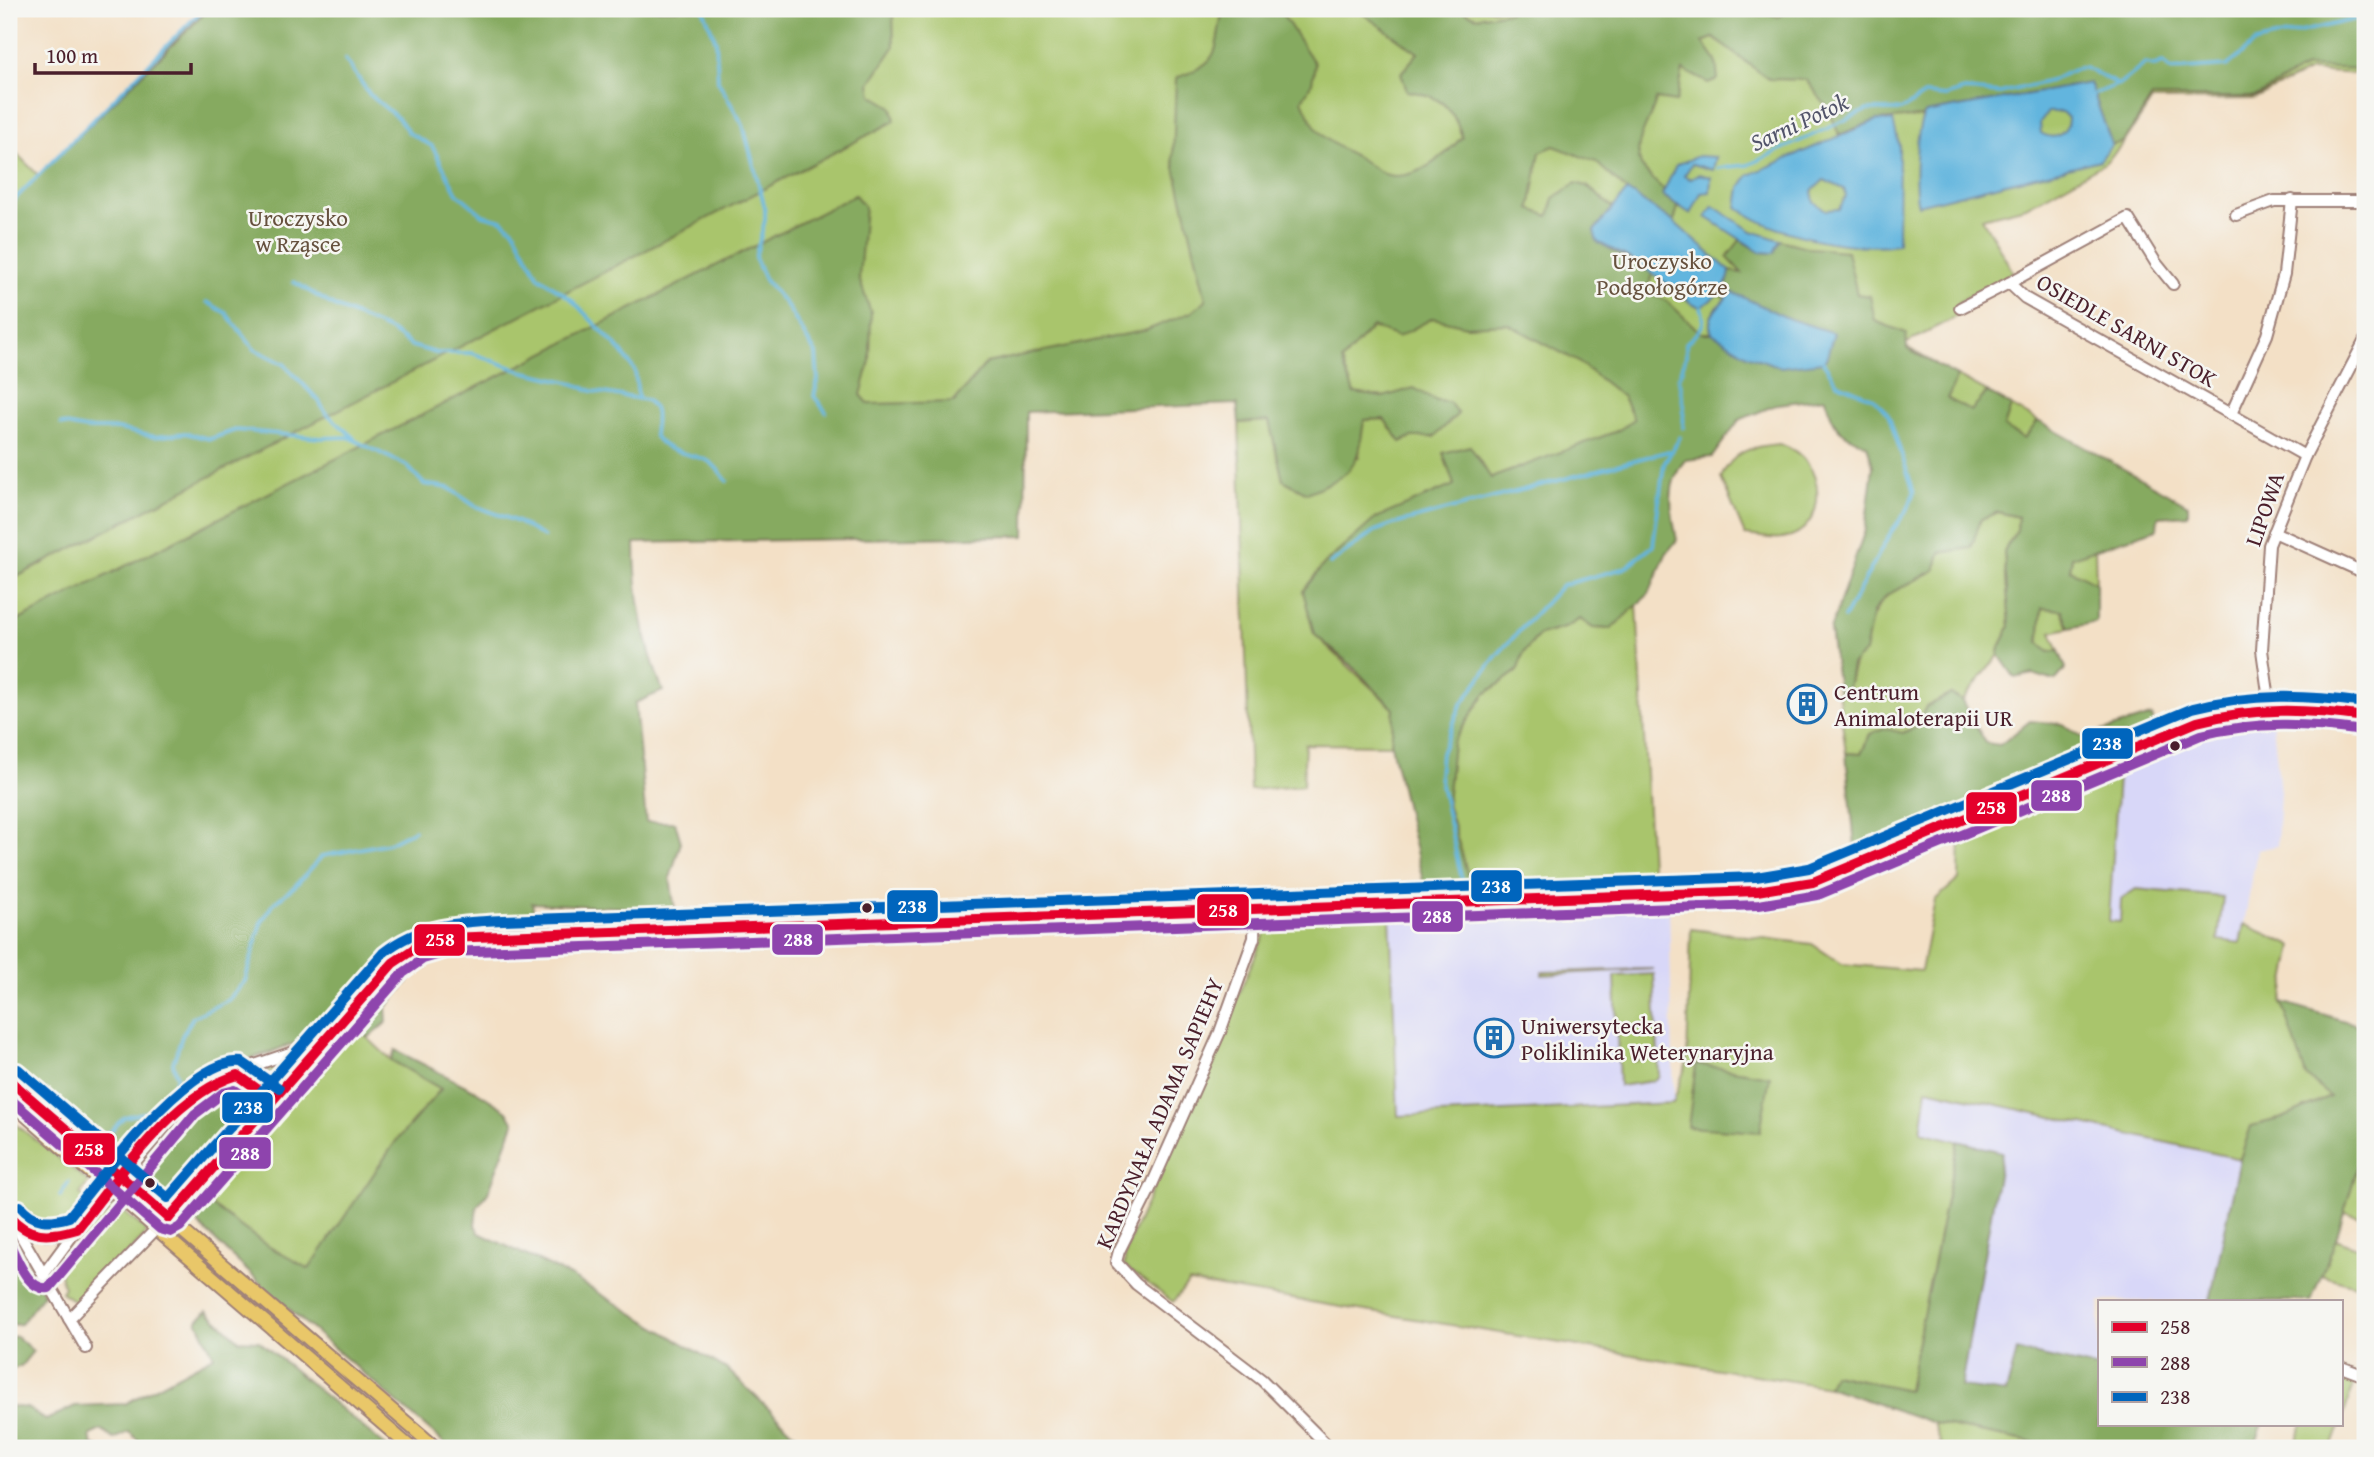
<svg xmlns="http://www.w3.org/2000/svg" width="2374" height="1457" viewBox="0 0 2374 1457" font-family="'Gentium Book Plus',serif">
  <style>
    .built { fill: #d8d7f8 }
    .green { fill: #a9c56c; stroke: #7a724c; stroke-width: 2 }
    .forest { fill: #86aa60; stroke: #686446; stroke-width: 2 }
    .water { fill: #62b5de; stroke: #566a84; stroke-width: 2; fill-rule: evenodd }
    .lines { fill: none; stroke-linecap: round; stroke-linejoin: round }
    .stream { stroke: #62b5de; stroke-width: 3.5 }
    .minor-casing { stroke: #9e8078; stroke-width: 14 }
    .major-casing { stroke: #9e8078; stroke-width: 16 }
    .minor { stroke: #fff; stroke-width: 10 }
    .major { stroke: #e9c769; stroke-width: 12 }
    .major-bridge-casing { stroke: #9e8078; stroke-width: 16; stroke-linecap: butt }
    .major-bridge { stroke: #e9c769; stroke-width: 12 }
    .bus-1-casing { stroke: #f6f6f2; stroke-width: 16 }
    .bus-2-casing { stroke: #f6f6f2; stroke-width: 16 }
    .bus-3-casing { stroke: #f6f6f2; stroke-width: 16 }
    .bus-1 { stroke: #e4002b; stroke-width: 10 }
    .bus-2 { stroke: #8e44ad; stroke-width: 10 }
    .bus-3 { stroke: #0065bd; stroke-width: 10 }
    .bus-dot { fill: #4a1f2b; stroke: #f6f6f2; stroke-width: 2.5 }
    .labels { text-anchor: middle; dominant-baseline: central; stroke-width: 5; stroke-linejoin: round; paint-order: stroke }
    .park-label { font-size: 23px; fill: #66513e; stroke: #f6f6f2 }
    .street-label { font-size: 23px; fill: #4a1f2b; stroke: #f6f6f2 }
    .poi-label { font-size: 23px; fill: #4a1f2b; stroke: #f6f6f2; text-anchor: start }
    .water-label { font-size: 24px; font-style: italic; fill: #52546a; stroke: #f6f6f2 }
    .line-badge { stroke: #f6f6f2; stroke-width: 2.5 }
    .badge-label { font-size: 19px; text-anchor: middle; font-weight: bold; fill: #fff }
  </style>
  <rect width="100%" height="100%" fill="#f6f6f2"/>
  <filter id="ink" filterUnits="userSpaceOnUse"><feTurbulence type="fractalNoise" baseFrequency=".0143" numOctaves="2"/><feDisplacementMap in="SourceGraphic" scale="14" xChannelSelector="R" yChannelSelector="G"/><feConvolveMatrix kernelMatrix="1 2 1 2 8 2 1 2 1" color-interpolation-filters="sRGB"/></filter>
  <filter id="wash" filterUnits="userSpaceOnUse"><feTurbulence type="fractalNoise" baseFrequency=".00686" numOctaves="4" result="noise"/><feDisplacementMap in="SourceGraphic" scale="28" xChannelSelector="R" yChannelSelector="G"/><feGaussianBlur stdDeviation="1.57" result="paint"/><feColorMatrix in="noise" values="0 0 0 0 0 0 0 0 0 0 0 0 0 0 0 0 0 1.4 0 .05"/><feComposite in="paint" operator="in"/></filter>
  <g filter="url(#wash)">
    <rect width="100%" height="100%" fill="#f3e0c6"/>
    <g class="built">
      <polygon points="2272,713 2280,792 2277,846 2257,850 2244,924 2293,946 2251,1127 2240,1159 2210,1301 2099,1301 2099,1368 2017,1351 2006,1393 1961,1387 2002,1152 1921,1132 1900,1082 1935,900 1959,879 1960,828 2208,726 2228,719"/>
      <polygon points="1669,907 1674,1103 1398,1116 1390,915"/>
    </g>
    <g class="green">
      <polygon points="206,9 2365,9 2365,70 2360,74 2310,71 2253,99 2152,100 2124,143 2105,163 2026,207 1982,218 2013,272 1959,302 1968,310 1903,345 1934,363 1884,411 1819,393 1639,423 1314,634 1394,709 1391,745 1305,744 1303,786 1250,790 1239,423 1269,420 1283,480 1359,457 1363,420 1384,419 1391,429 1383,397 1354,394 419,417 388,954 356,992 353,989 271,1054 239,1061 9,1057 9,208"/>
      <polygon points="9,146 38,175 9,204"/>
      <polygon points="1957,376 1987,392 1971,412 1947,398"/>
      <polygon points="2011,406 2038,421 2025,439 2004,427"/>
      <path d="M1779,444C1830,458 1829,531 1783,538C1772,540 1757,536 1745,535L1721,478C1732,451 1752,446 1779,444Z"/>
      <path d="M1998,512L2018,517L2017,530L2004,551L2010,627L2000,647L1999,655L1962,701L1951,694L1926,707L1915,727L1903,733L1870,734L1861,754L1846,753L1838,690L1848,688C1852,666 1870,612 1886,597C1898,585 1920,578 1935,570L1940,553L1981,519Z"/>
      <polygon points="2095,547 2096,583 2070,570 2072,557"/>
      <polygon points="1637,604 1652,886 1473,893 1447,803 1453,742 1484,695 1517,671 1524,652 1539,635 1567,627 1580,619 1593,628 1611,629"/>
      <polygon points="2042,607 2062,610 2069,628 2051,632 2059,651 2049,652 2039,643"/>
      <polygon points="2119,760 2109,921 2120,922 2121,899 2136,889 2223,897 2218,940 2240,943 2244,924 2293,946 2282,1002 2330,1097 2283,1118 2252,1126 2240,1159 1927,1089 1921,1132 1958,1141 1908,1391 1834,1374 1828,1387 1189,1282 1173,1302 1124,1266 1126,1249 1270,922 1276,918 1390,915 1398,1116 1673,1103 1687,1062 1691,929 1812,944 1842,964 1921,971 1935,900 1959,879 1960,828"/>
      <polygon points="1654,969 1542,975 1542,972 1653,969"/>
      <polygon points="1654,974 1658,1055 1633,1056 1633,1061 1658,1057 1659,1076 1653,1081 1619,1086 1615,976"/>
      <polygon points="354,1025 391,1060 441,1089 396,1141 309,1270 266,1245 204,1200"/>
      <polygon points="300,1056 281,1081 264,1068 264,1066"/>
      <polygon points="9,1119 89,1182 80,1194 91,1203 68,1226 44,1229 20,1218 9,1200"/>
      <polygon points="2365,1142 2365,1218 2344,1212"/>
      <path d="M115,1205L146,1230L144,1237L77,1303L61,1292L64,1287C62,1281 59,1277 61,1271C63,1256 101,1210 115,1205Z"/>
      <polygon points="2336,1239 2365,1250 2365,1288 2321,1275"/>
      <polygon points="2341,1370 2357,1376 2341,1422"/>
      <polygon points="1934,1423 2061,1448 1942,1448"/>
      <polygon points="2303,1424 2340,1424 2331,1448 2294,1448"/>
    </g>
    <g class="forest">
      <polygon points="209,9 893,9 894,47 870,83 872,95 892,107 895,121 9,581 9,204"/>
      <path d="M1223,9H1279L1315,64L1312,83L1302,100C1315,133 1324,140 1355,156C1365,161 1377,172 1388,175C1416,181 1445,156 1462,137C1453,106 1439,95 1407,91L1401,73L1418,53L1356,9H1460L1476,17L1509,12L1510,9H1754L1779,17L1790,9H2365V69L2307,67L2254,97H2152L2123,142L2112,145L2090,83L1926,113L1921,117L1877,120L1839,135L1829,110L1806,80L1769,79L1713,38L1703,42L1716,61L1718,79L1708,83L1683,70L1676,102L1656,99C1652,121 1631,141 1641,165C1645,173 1657,183 1664,190L1662,195L1678,207L1674,222L1627,191L1596,162L1554,146L1540,152L1530,209L1549,216L1554,198L1576,183L1587,186L1613,208L1594,231L1610,249L1654,273L1645,292L1666,300L1701,333H1712C1705,318 1716,309 1726,298L1716,294L1727,284L1730,271L1742,273L1727,257L1740,240L1760,252L1774,253L1780,240L1810,248L1847,251L1857,294L1870,296L1875,321L1906,333L1907,349L1957,376L1948,399L1971,411L1987,392L2011,406L2004,427L2024,439L2038,421L2188,505V515L2158,517L2157,529L2072,557L2070,570L2096,583V622L2069,628L2062,610L2042,608L2039,643L2049,652L2059,651L2066,668L2055,681L2033,674L2015,678L1999,655L2000,647L2010,627L2004,551L2017,530L2018,517L1998,512L1981,519L1971,548L1940,553L1935,570L1887,595L1873,612L1865,652L1852,664L1848,689L1838,690L1830,630L1865,530L1873,466L1867,445C1838,433 1834,429 1825,398L1778,404L1739,420L1712,457L1685,460C1665,484 1671,511 1677,540L1666,554L1649,594L1611,629L1593,628L1580,619L1567,627L1539,635L1524,652L1517,671L1484,695L1453,742L1447,803L1473,893L1426,894L1391,745L1394,709L1352,666L1314,634L1303,591L1323,565L1376,518L1454,485L1443,453L1470,446L1491,478L1617,431L1634,420L1623,397L1577,361L1508,324L1466,326L1433,318L1398,337L1372,327L1342,361L1354,393L1383,397L1414,388L1437,401L1449,402L1458,414L1434,437H1412L1401,442L1384,419L1364,420C1357,472 1354,472 1307,493L1283,480L1269,421L1239,423L1237,404L1026,412L1025,536L635,543C635,594 644,644 663,691L635,703L646,822H675L681,842L670,878L675,910L532,903L537,926L453,929L413,940L386,957L319,1035L224,1068L197,1083L173,1105L129,1159L117,1156L9,1065V625L855,195L865,207L859,278L871,313L870,361L861,395L869,404L954,402L986,363L1147,330L1192,312L1206,300L1173,159L1176,78C1224,61 1213,52 1223,9Z"/>
      <polygon points="1951,694 1962,701 1986,743 2000,745 2030,721 2062,724 2083,737 2151,716 2158,729 1856,857 1846,753 1861,754 1870,734 1883,728 1903,733 1915,727 1926,707"/>
      <path d="M466,944L467,949L422,964L386,1008L387,1022L368,1038L354,1025V1018C393,977 407,955 466,944Z"/>
      <polygon points="2282,1002 2365,1027 2365,1142 2336,1239 2311,1301 2210,1301 2240,1159 2251,1126 2283,1118 2330,1097 2306,1076"/>
      <polygon points="395,1050 476,1091 507,1111 514,1123 488,1193 477,1207 475,1225 479,1233 570,1276 728,1370 810,1448 450,1448 276,1298 197,1223 204,1200 266,1245 309,1269 396,1141 441,1089 391,1060"/>
      <polygon points="1696,1064 1770,1076 1760,1132 1688,1127"/>
      <path d="M225,1086H235L249,1094L250,1104L244,1113L175,1194H163L146,1180L157,1167L153,1160C174,1130 194,1107 225,1086Z"/>
      <polygon points="1958,1141 2002,1152 1961,1387 2006,1393 2017,1351 2099,1368 2099,1424 2263,1424 2254,1448 2061,1448 1934,1423 1828,1387 1833,1374 1908,1390"/>
      <polygon points="9,1232 44,1293 21,1324 9,1325"/>
      <polygon points="207,1311 239,1340 259,1341 388,1448 140,1448 142,1444 129,1432 114,1439 101,1430 90,1435 92,1445 99,1448 9,1448 9,1406 27,1408 46,1420 75,1406 125,1404 214,1356 197,1321"/>
      <polygon points="16,1336 33,1351 21,1366 11,1370 9,1377 9,1338"/>
    </g>
    <g class="water">
      <path d="M2090,83L2112,145L2100,160L1918,205C1913,191 1915,122 1926,113ZM2048,112H2062L2068,118C2068,135 2054,141 2041,133L2040,122Z"/>
      <path d="M1877,120L1893,121L1899,144L1898,244C1852,251 1775,236 1737,207L1740,187L1749,175ZM1824,180L1844,189L1846,196L1839,209L1826,210L1814,202L1812,191Z"/>
      <polygon points="1698,156 1716,157 1713,170 1692,164 1684,176 1691,179 1699,174 1711,177 1710,192 1701,193 1691,214 1662,195 1676,165"/>
      <path d="M1627,191L1674,222L1730,271C1729,286 1714,299 1701,307L1693,305L1675,289L1628,257L1597,242L1594,231Z"/>
      <polygon points="1713,206 1752,231 1780,240 1774,253 1760,252 1706,217"/>
      <path d="M1732,292L1790,319L1834,333L1826,359L1823,362L1781,367L1747,355L1712,333C1704,316 1721,304 1732,292Z"/>
    </g>
    <g class="lines">
      <g class="stream">
        <polyline points="703,9 716,41 718,81 743,125 765,208 765,220 755,258 765,280 787,306 816,354 818,380 814,396 826,412"/>
        <polyline points="345,59 370,95 399,119 409,133 432,146 457,193 483,215 502,220 514,230 538,276 571,299 622,352 635,371 638,397"/>
        <polyline points="2094,94 2116,85"/>
        <polyline points="1718,168 1748,165 1867,110 1901,110 1926,94 1945,96 1965,90 2000,93 2050,81 2077,68 2085,68 2119,85 2145,64 2154,66 2163,63 2171,70 2227,66 2256,42 2365,17"/>
        <polyline points="9,205 203,9"/>
        <path d="M294,282L334,306L391,331L412,346L436,353H472L521,371L569,382L592,391L646,400C660,409 655,420 654,435C666,455 690,452 708,461C716,465 721,474 727,481"/>
        <polyline points="207,302 226,313 254,349 284,364 319,401 325,412 354,438"/>
        <polyline points="1823,362 1837,383 1873,398 1888,414 1914,492 1908,509 1891,532 1844,618"/>
        <polyline points="61,424 86,429 118,429 155,437 185,433 210,439 236,430 320,438 348,437 407,466 424,484 449,488 475,506 518,522 544,537"/>
        <path d="M1683,428L1684,406L1679,378L1686,356V343C1699,331 1708,326 1701,307"/>
        <polyline points="1330,564 1375,531 1391,525 1669,451"/>
        <polyline points="1464,889 1439,776 1441,753 1461,705 1497,655 1562,585 1625,568 1653,546 1664,464 1680,437"/>
        <polyline points="101,1142 124,1117 151,1111 169,1095 177,1077 173,1063 182,1036 193,1017 228,1000 245,981 261,923 273,904 295,886 322,856 389,843 414,830"/>
        <polyline points="60,1196 69,1182"/>
      </g>
    </g>
  </g>
  <g filter="url(#ink)">
    <g class="lines">
      <defs>
        <g id="minor">
          <polyline points="2236,215 2274,201 2365,201"/>
          <polyline points="2173,284 2156,263 2128,218 2009,283 2025,298 2305,456"/>
          <polyline points="1960,308 2009,283"/>
          <polyline points="2231,414 2267,335 2284,274 2292,200"/>
          <polyline points="2274,532 2365,573"/>
          <polyline points="2270,707 2262,650 2269,545 2305,456 2365,340"/>
          <polyline points="1255,909 1254,938 1220,1032 1150,1189 1119,1251 1116,1262 1136,1284 1262,1380 1330,1448"/>
          <polyline points="247,1066 280,1089"/>
          <polyline points="229,1075 246,1079 271,1099"/>
          <polyline points="9,1215 86,1348"/>
          <path d="M169,1218L393,963C423,934 464,936 503,934L1757,891L1813,882L2197,722C2261,703 2301,708 2365,717"/>
          <path d="M15,1222C37,1239 52,1238 77,1229"/>
          <polyline points="43,1275 77,1229 191,1097 223,1076 319,1043"/>
          <polyline points="69,1319 156,1229"/>
          <polyline points="2341,1367 2365,1376"/>
        </g>
        <g id="major">
          <polyline points="9,1080 94,1155"/>
          <polyline points="9,1100 83,1166"/>
          <polyline points="142,1196 436,1448"/>
          <polyline points="128,1204 411,1448"/>
        </g>
      </defs>
      <use href="#minor" class="minor-casing"/>
      <use href="#major" class="major-casing"/>
      <use href="#minor" class="minor"/>
      <use href="#major" class="major"/>
      <defs>
        <g id="major-bridge">
          <polyline points="94,1155 142,1196"/>
          <polyline points="83,1166 128,1204"/>
        </g>
      </defs>
      <use href="#major-bridge" class="major-bridge-casing"/>
      <use href="#major-bridge" class="major-bridge"/>
      <defs>
        <g id="bus-1">
          <polyline points="9,1080 169,1218"/>
          <path d="M9,1215C28,1239 50,1237 77,1229C118,1178 173,1094 238,1075L271,1099"/>
          <path d="M169,1218L393,963L417,947L445,938L1757,891L1813,882L2197,722C2254,707 2307,709 2365,717"/>
        </g>
        <g id="bus-2">
          <path d="M9,1098L160,1229L171,1232L180,1227L403,973L423,959L447,952L1759,905L1818,895L2201,735C2257,721 2307,723 2363,731"/>
          <path d="M9,1243C17,1258 28,1292 49,1288L195,1114L223,1093L235,1090L263,1110"/>
        </g>
        <g id="bus-3">
          <path d="M18,1069L168,1198L383,953C419,924 458,922 503,920L1756,877L1809,868L2193,708C2252,693 2306,695 2365,703"/>
          <path d="M20,1206C34,1223 49,1223 69,1217C100,1179 190,1055 242,1062L279,1088"/>
        </g>
      </defs>
      <use href="#bus-1" class="bus-1-casing"/>
      <use href="#bus-2" class="bus-2-casing"/>
      <use href="#bus-3" class="bus-3-casing"/>
      <use href="#bus-1" class="bus-1"/>
      <use href="#bus-2" class="bus-2"/>
      <use href="#bus-3" class="bus-3"/>
    </g>
  </g>
  <defs>
    <symbol id="building-ring" viewBox="-11 -11 22 22"><circle r="9.5" fill="#f6f6f2" stroke="#1f6fb2" stroke-width="1.5"/><path d="M-4-6H4V6H1V3H-1V6H-4ZM-2.5-4.3h1.7v1.8h-1.7ZM.8-4.3h1.7v1.8H.8ZM-2.5-1h1.7V.8h-1.7ZM.8-1h1.7V.8H.8Z" fill="#1f6fb2"/></symbol>
  </defs>
  <g fill-rule="evenodd">
    <use href="#building-ring" x="1785" y="682" width="44" height="44"/>
    <use href="#building-ring" x="1472" y="1016" width="44" height="44"/>
  </g>
  <g class="bus-dot">
    <circle cx="2175" cy="746" r="6"/>
    <circle cx="867" cy="908" r="6"/>
    <circle cx="150" cy="1183" r="6"/>
  </g>
  <g class="labels">
    <g class="park-label">
      <text x="298" y="217">Uroczysko<tspan x="298" dy="26">w Rząsce</tspan></text>
      <text x="1662" y="260">Uroczysko<tspan x="1662" dy="26">Podgołogórze</tspan></text>
    </g>
    <g class="street-label">
      <text transform="translate(2127 330) rotate(30)">OSIEDLE SARNI STOK</text>
      <text transform="translate(2264 509) rotate(-71)">LIPOWA</text>
      <text transform="translate(1159 1113) rotate(-67)">KARDYNAŁA ADAMA SAPIEHY</text>
    </g>
    <g class="poi-label">
      <text x="1834" y="691">Centrum<tspan x="1834" dy="26">Animaloterapii UR</tspan></text>
      <text x="1521" y="1025">Uniwersytecka<tspan x="1521" dy="26">Poliklinika Weterynaryjna</tspan></text>
    </g>
    <g class="water-label">
      <text transform="translate(1799 122) rotate(-25)">Sarni Potok</text>
    </g>
  </g>
  <g class="line-badge">
    <rect x="2081" y="727" width="53" height="33" rx="7" fill="#0065bd"/>
    <rect x="2030" y="779" width="53" height="33" rx="7" fill="#8e44ad"/>
    <rect x="1965" y="791" width="53" height="34" rx="7" fill="#e4002b"/>
    <rect x="1470" y="869" width="53" height="34" rx="7" fill="#0065bd"/>
    <rect x="886" y="889" width="53" height="34" rx="7" fill="#0065bd"/>
    <rect x="1196" y="893" width="54" height="34" rx="7" fill="#e4002b"/>
    <rect x="1411" y="900" width="53" height="33" rx="7" fill="#8e44ad"/>
    <rect x="771" y="923" width="53" height="33" rx="7" fill="#8e44ad"/>
    <rect x="413" y="923" width="53" height="34" rx="7" fill="#e4002b"/>
    <rect x="221" y="1091" width="53" height="33" rx="7" fill="#0065bd"/>
    <rect x="62" y="1132" width="54" height="34" rx="7" fill="#e4002b"/>
    <rect x="218" y="1136" width="54" height="34" rx="7" fill="#8e44ad"/>
  </g>
  <g class="badge-label">
    <text x="2107" y="750">238</text>
    <text x="2056" y="802">288</text>
    <text x="1991" y="814">258</text>
    <text x="1496" y="893">238</text>
    <text x="912" y="913">238</text>
    <text x="1223" y="917">258</text>
    <text x="1437" y="923">288</text>
    <text x="798" y="946">288</text>
    <text x="440" y="946">258</text>
    <text x="248" y="1114">238</text>
    <text x="89" y="1156">258</text>
    <text x="245" y="1160">288</text>
  </g>
  <rect width="2374" height="1457" fill="none" stroke="#f6f6f2" stroke-width="35"/>
  <rect x="2098" y="1300" width="245" height="126" fill="#f6f6f2" stroke="#b1a0a2" stroke-width="2"/>
  <rect x="2112" y="1322" width="35" height="10" fill="#e4002b" stroke="#b1a0a2" stroke-width="2"/>
  <text x="2160" y="1334" font-size="21" fill="#4a1f2b">258</text>
  <rect x="2112" y="1357" width="35" height="10" fill="#8e44ad" stroke="#b1a0a2" stroke-width="2"/>
  <text x="2160" y="1370" font-size="21" fill="#4a1f2b">288</text>
  <rect x="2112" y="1392" width="35" height="10" fill="#0065bd" stroke="#b1a0a2" stroke-width="2"/>
  <text x="2160" y="1404" font-size="21" fill="#4a1f2b">238</text>
  <path d="M35 63v10h156v-10" fill="none" stroke="#4a1f2b" stroke-width="3.5"/>
  <text x="46" y="63" font-size="21" fill="#4a1f2b" stroke="#f6f6f2" stroke-width="5" paint-order="stroke">100 m</text>
</svg>
